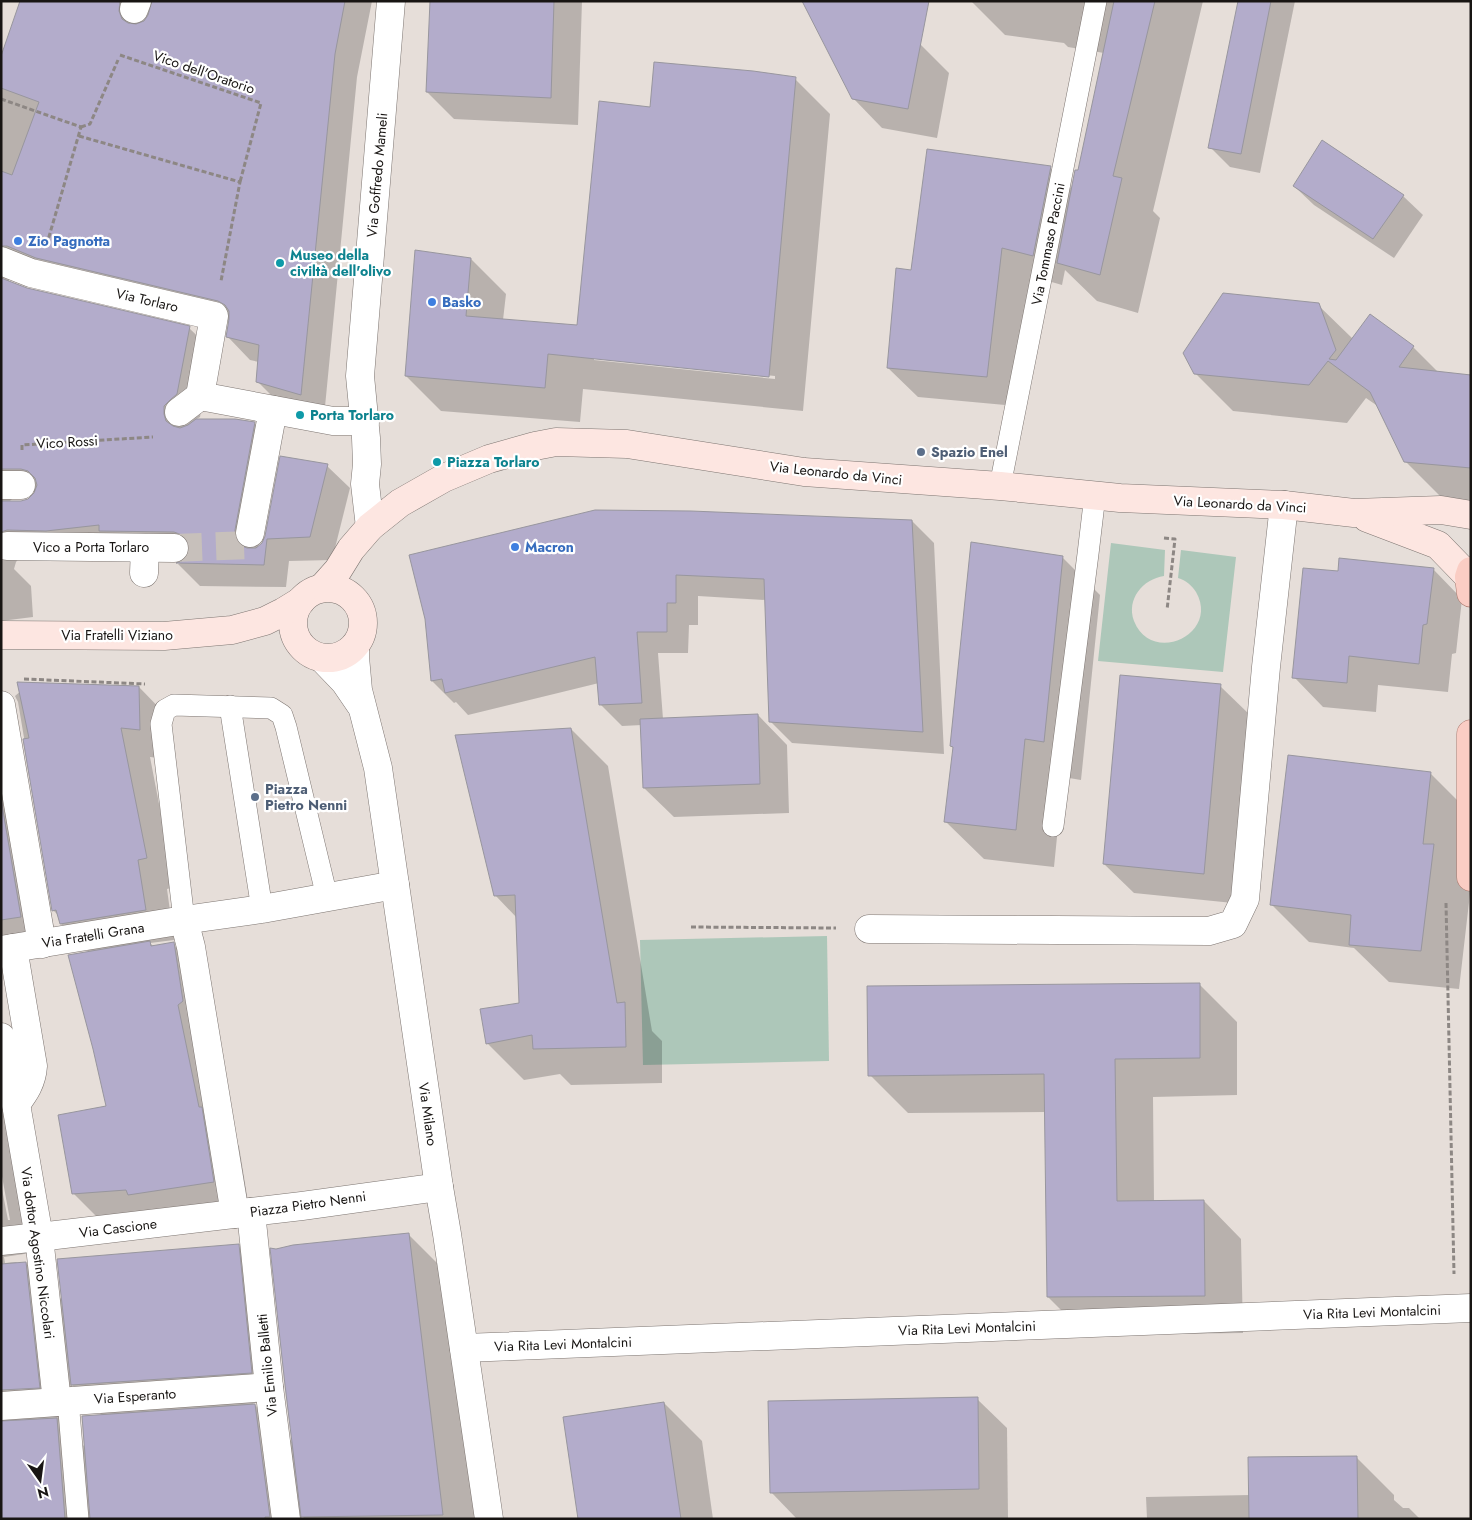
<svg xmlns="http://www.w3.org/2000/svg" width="1472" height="1520" viewBox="0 0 1472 1520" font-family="Jost,sans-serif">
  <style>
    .green { fill: #adc7b9 }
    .shadow { fill: #0003; fill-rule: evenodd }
    .building { fill: #b3accb; stroke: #98969e }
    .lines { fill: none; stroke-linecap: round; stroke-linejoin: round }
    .pedestrian-tunnel { stroke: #c7c0bb; stroke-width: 28; stroke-dasharray: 28 14; stroke-linecap: butt }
    .service-casing { stroke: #7d7571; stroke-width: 22 }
    .pedestrian-casing { stroke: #7d7571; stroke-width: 29 }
    .minor-casing { stroke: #7d7571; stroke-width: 29 }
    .secondary-casing { stroke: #7d7571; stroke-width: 29 }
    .primary-casing { stroke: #a9776c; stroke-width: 29 }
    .path { stroke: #8d8784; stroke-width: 3; stroke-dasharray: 5 2.5; stroke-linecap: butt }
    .service { stroke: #fff; stroke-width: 21 }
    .pedestrian { stroke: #fff; stroke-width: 28 }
    .minor { stroke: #fff; stroke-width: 28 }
    .secondary { stroke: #fde6e1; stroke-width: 28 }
    .primary { stroke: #facdc4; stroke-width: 28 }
    .shop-dot { fill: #3f7fe0; stroke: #fff; stroke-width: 2 }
    .culture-dot { fill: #0f9aa8; stroke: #fff; stroke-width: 2 }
    .service-dot { fill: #5c6f8a; stroke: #fff; stroke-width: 2 }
    .labels { text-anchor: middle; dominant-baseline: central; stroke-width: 4.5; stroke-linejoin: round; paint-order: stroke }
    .street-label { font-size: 14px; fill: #181513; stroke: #fff }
    .shop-label { font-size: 14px; font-weight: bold; fill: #366cbe; stroke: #fff; text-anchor: start }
    .culture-label { font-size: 14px; font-weight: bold; fill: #0d838f; stroke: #fff; text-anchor: start }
    .service-label { font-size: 14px; font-weight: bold; fill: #4e5e75; stroke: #fff; text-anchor: start }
  </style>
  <rect width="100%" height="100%" fill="#e6ded9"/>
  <g class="green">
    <path d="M1111,543L1165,550L1164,576C1143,579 1126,599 1134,621C1152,666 1220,634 1196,592C1192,586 1186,580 1178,578L1181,550L1236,557L1223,672L1098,661Z"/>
    <polygon points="827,936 829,1061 643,1065 640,940"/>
  </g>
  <g class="shadow">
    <path d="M21,1H372L357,77L324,417L281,405L258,382L259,362L250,360L228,337L230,321L60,281L9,278V282L25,289L189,328L212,350L200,417L195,420L254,423L277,446L258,547L262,544L327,466L350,488L332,560L289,561L286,587L200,586L178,564L183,562L189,555H22L16,562L14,569L31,586L33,617L1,621V60ZM24,492H37L30,499L22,502H9L17,494Z"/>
    <polygon points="431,1 582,1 578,125 454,119 427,92"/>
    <polygon points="971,1 1203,1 1153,211 1160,218 1138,313 1097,301 1065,270 1062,285 1031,276 1016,406 918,397 888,368 912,271 1050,168 1073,190 1079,172 1104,53 1068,47 1064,43 1005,35"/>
    <polygon points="1239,1 1295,1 1260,173 1230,167 1210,147"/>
    <polygon points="920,44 949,73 937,138 882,128 853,98"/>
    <path d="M795,79L830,114L803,411L583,389L580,422L441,411L406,376L471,259L506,294L503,320L578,326L651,108ZM594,358H600L775,376V379L594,360Z"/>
    <polygon points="1294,186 1403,196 1423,215 1394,258 1314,205"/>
    <polygon points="1318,305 1353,339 1413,347 1438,372 1471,376 1471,502 1443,499 1405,461 1379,407 1366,398 1347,423 1233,411 1195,373"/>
    <polygon points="912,521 934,543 944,754 792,743 770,721 766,600 698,596 698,625 689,625 688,653 658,653 663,719 758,715 787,745 789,813 674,817 644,788 642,725 622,726 600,704 599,683 468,715 456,702 454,703 432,681 426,619"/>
    <polygon points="1062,557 1100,595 1081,780 1063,777 1054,867 984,859 946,822 954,748 951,746"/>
    <polygon points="1433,569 1462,599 1456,653 1452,654 1448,692 1378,685 1376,712 1323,707 1294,677 1339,572"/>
    <polygon points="29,684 139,687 168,717 168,759 150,757 175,887 167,889 174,940 150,943 154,947 173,944 211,982 220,1039 216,1044 236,1143 239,1146 251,1220 111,1231 73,1193 107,1107 90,953 61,924 59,916 53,910 18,702 15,696"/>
    <polygon points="1220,686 1250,715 1233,903 1134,893 1104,864"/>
    <polygon points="1,714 10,744 24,758 58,953 1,964"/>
    <polygon points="571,729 608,766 652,1031 662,1041 662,1083 571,1085 560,1074 524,1080 487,1043 520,1004 517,918 495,895"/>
    <polygon points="1430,773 1468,811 1471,885 1459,989 1389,982 1354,948 1309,942 1271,904"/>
    <polygon points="1199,984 1237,1022 1237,1095 1153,1097 1154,1202 1204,1201 1241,1239 1243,1333 1086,1335 1048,1297 1046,1112 908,1113 870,1075"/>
    <path d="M1,1020L44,1251L4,1257L5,1263L16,1262L19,1264L26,1263L63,1301L238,1246L268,1275L281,1402L253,1403L293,1443L276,1250L409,1235L446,1272L476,1519H305L301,1515L302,1519H1V1184L8,1220H10L1,1171ZM72,1385L103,1416L86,1448L63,1425L76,1424Z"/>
    <polygon points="977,1399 1007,1428 1008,1518 797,1519 771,1492"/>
    <polygon points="664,1403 702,1441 713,1519 579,1519"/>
    <polygon points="1356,1457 1394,1495 1394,1500 1403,1508 1409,1508 1420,1519 1147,1519 1146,1497 1250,1495"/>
  </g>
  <g class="building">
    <polygon points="20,1 120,1 119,11 122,19 128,23 136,24 144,21 148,15 152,1 345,1 335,54 301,395 256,382 259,345 226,337 229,319 229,311 225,305 218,301 36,258 7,246 1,246 1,171 12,175 39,102 1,88 1,56"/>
    <polygon points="430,1 554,1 551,98 426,92"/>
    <polygon points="802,1 929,1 908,109 852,99"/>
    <polygon points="1114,1 1155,1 1113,176 1122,178 1100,275 1057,263 1075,170 1078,170"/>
    <polygon points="1238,1 1271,1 1241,154 1208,148"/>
    <polygon points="654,62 753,71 796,77 769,377 548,354 545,388 405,376 415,250 471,258 466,316 577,325 599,101 650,107"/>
    <polygon points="1322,140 1404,195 1373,239 1293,186"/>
    <polygon points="927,149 1051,166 1033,256 1002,248 987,377 887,368 896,268 911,270"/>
    <polygon points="1,278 27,288 190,326 177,394 170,400 164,406 164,414 166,421 173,426 180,428 188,425 196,419 235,419 255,422 235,530 235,539 240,545 247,548 256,548 262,543 265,536 280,456 328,464 310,537 267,539 264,565 176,563 182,561 187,556 190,548 188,541 182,535 174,532 99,531 99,525 46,531 7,530 1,532 1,501 21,501 28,499 34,493 37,485 35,478 28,471 21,469 1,469"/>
    <polygon points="1223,293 1319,303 1336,350 1329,359 1336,360 1370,314 1414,346 1399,367 1471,375 1471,468 1404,462 1370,392 1328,361 1309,385 1194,374 1183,353"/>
    <polygon points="595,510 691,511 912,520 923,732 769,722 764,579 676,575 676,603 667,603 667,632 637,632 642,703 599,705 595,657 445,693 442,679 431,681 425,619 409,555"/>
    <polygon points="971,542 1063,556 1044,742 1025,739 1016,830 944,822 953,747 950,746"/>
    <polygon points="1339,558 1434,568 1427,624 1423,625 1419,664 1349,656 1347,683 1292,678 1303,568 1338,571"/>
    <polygon points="1120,675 1221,684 1204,874 1103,864"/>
    <polygon points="17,682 139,686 140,730 121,728 147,858 138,860 146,910 60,924 56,910 52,911 23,739 29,738"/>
    <polygon points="758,714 760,784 643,788 640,719"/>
    <polygon points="571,728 617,1003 625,1002 626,1047 533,1049 532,1035 486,1044 480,1009 519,1003 515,895 494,896 455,735"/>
    <polygon points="1288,755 1431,772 1423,844 1434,844 1421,951 1349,945 1351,915 1270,905"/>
    <polygon points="1,799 21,917 1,920"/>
    <polygon points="150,941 151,946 174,942 183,1001 178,1005 199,1107 202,1107 214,1182 128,1195 126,1190 72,1194 58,1115 106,1106 93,1049 68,955"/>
    <polygon points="1200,983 1200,1058 1115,1059 1117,1201 1204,1200 1205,1296 1047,1297 1044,1074 868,1076 867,986"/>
    <polygon points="409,1233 443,1515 301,1517 285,1385 270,1248 276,1249 293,1245"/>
    <polygon points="239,1244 252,1373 71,1385 57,1259"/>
    <polygon points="26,1262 40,1388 1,1390 1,1264"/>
    <polygon points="978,1397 979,1489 770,1493 768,1401"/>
    <polygon points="664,1402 681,1519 578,1519 563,1417"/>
    <polygon points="255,1404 270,1517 265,1517 265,1519 90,1519 82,1416"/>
    <polygon points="57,1418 65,1519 1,1519 1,1421"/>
    <polygon points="1357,1456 1358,1519 1249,1519 1248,1457"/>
  </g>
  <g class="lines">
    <polyline class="pedestrian-tunnel" points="174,548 249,545 250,533"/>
    <defs>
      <g id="service">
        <polyline points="1000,486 1096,1"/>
        <polyline points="230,706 262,909"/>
        <polyline points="1053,826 1088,554 1095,495"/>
        <polyline points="184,920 161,724 165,710 174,705 271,708 282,715 286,727 327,897"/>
        <polyline points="68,1400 78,1519"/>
      </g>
      <g id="pedestrian">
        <polyline points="134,9 137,1"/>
        <polyline points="1,261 31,273 214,316 200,396 333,421 365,421"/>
        <polyline points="179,412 200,396"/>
        <polyline points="1,485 21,485"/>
        <polyline points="250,533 273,410"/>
        <polyline points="7,546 174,548"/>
        <polyline points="144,573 145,548"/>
        <polyline points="1,1241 39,1237"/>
      </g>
      <g id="minor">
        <polyline points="370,527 365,484 367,464 366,438 360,376 391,1"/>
        <polyline points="355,646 355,657 358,690 378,768 439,1187 447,1234 489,1519"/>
        <polyline points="322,658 345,682 360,704"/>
        <polyline points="1,705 42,944"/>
        <polyline points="184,920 191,947 235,1214"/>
        <polyline points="869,929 1209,931 1233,924 1245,899 1266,667 1284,505"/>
        <path d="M13,948L33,1066C32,1082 25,1092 16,1104"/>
        <polyline points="1,950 184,920 262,909 395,885"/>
        <polyline points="1,1037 16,1104 39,1237 57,1402"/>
        <polyline points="251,1212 269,1387 286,1519"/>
        <polyline points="39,1237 302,1206 439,1187"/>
        <polyline points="464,1348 1471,1308"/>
        <polyline points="1,1406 269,1387"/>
      </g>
      <g id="secondary">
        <polyline points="1367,518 1438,545 1469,577"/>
        <polyline points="322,588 338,570 351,549 370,527 400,503 444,478 489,459 535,446 556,442 627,444 804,472 1000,486 1120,498 1284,505 1354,513 1441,510 1471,515"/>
        <circle cx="328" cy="623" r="35"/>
        <polyline points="1,635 164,636 232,630 265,621 283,612 301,601"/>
      </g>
      <g id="primary">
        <polyline points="1471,571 1469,577 1471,593"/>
        <polyline points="1471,734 1471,877"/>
      </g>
    </defs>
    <use href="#service" class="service-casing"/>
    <use href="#pedestrian" class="pedestrian-casing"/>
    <use href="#minor" class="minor-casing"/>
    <use href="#secondary" class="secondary-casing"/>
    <use href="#primary" class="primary-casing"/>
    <g class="path">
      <polyline points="120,55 261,103 240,182"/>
      <polyline points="1,99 81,127 48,240"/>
      <polyline points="81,127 90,124 118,60"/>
      <polyline points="79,136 240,182 221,281"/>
      <polyline points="22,450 22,445 153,437"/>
      <polyline points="1164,538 1175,539 1167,610"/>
      <polyline points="24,679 145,684"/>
      <polyline points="1446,903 1454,1274"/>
      <polyline points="691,927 836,928"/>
    </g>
    <use href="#service" class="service"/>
    <use href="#pedestrian" class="pedestrian"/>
    <use href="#minor" class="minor"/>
    <use href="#secondary" class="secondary"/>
    <use href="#primary" class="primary"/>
  </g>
  <g class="shop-dot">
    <circle cx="18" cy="241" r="5"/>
    <circle cx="432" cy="302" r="5"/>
    <circle cx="515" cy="547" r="5"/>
  </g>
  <g class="culture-dot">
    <circle cx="280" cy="263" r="5"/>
    <circle cx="300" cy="415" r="5"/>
    <circle cx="437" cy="462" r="5"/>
  </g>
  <g class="service-dot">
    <circle cx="921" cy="452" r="5"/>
    <circle cx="255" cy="797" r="5"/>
  </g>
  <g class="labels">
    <g class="street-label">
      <text transform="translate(204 72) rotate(19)">Vico dell'Oratorio</text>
      <text transform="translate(377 175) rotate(-85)">Via Goffredo Mameli</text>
      <text transform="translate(1048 244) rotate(-79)">Via Tommaso Paccini</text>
      <text transform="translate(147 300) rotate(13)">Via Torlaro</text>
      <text transform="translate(67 442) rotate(-3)">Vico Rossi</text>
      <text transform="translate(836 473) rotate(6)">Via Leonardo da Vinci</text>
      <text transform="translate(1240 504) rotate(3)">Via Leonardo da Vinci</text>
      <text x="91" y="547">Vico a Porta Torlaro</text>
      <text x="117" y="635">Via Fratelli Viziano</text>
      <text transform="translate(93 935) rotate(-9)">Via Fratelli Grana</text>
      <text transform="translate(428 1114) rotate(82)">Via Milano</text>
      <text transform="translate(308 1204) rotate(-8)">Piazza Pietro Nenni</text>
      <text transform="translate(118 1228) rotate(-7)">Via Cascione</text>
      <text transform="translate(38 1253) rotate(82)">Via dottor Agostino Niccolari</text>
      <text transform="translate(1372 1312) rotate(-2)">Via Rita Levi Montalcini</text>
      <text transform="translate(967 1328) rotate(-2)">Via Rita Levi Montalcini</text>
      <text transform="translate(563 1344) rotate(-2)">Via Rita Levi Montalcini</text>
      <text transform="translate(267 1365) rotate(-96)">Via Emilio Balletti</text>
      <text transform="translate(135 1396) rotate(-4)">Via Esperanto</text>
    </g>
    <g class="shop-label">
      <text x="28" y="241">Zio Pagnotta</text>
      <text x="442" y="302">Basko</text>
      <text x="525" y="547">Macron</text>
    </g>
    <g class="culture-label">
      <text x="290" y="255">Museo della<tspan x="290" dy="16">civiltà dell'olivo</tspan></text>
      <text x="310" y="415">Porta Torlaro</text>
      <text x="447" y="462">Piazza Torlaro</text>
    </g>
    <g class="service-label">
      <text x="931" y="452">Spazio Enel</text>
      <text x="265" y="789">Piazza<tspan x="265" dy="16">Pietro Nenni</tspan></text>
    </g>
  </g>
  <rect width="1472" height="1520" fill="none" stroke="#181513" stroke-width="5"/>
  <g transform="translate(40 1480) rotate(166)" stroke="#ffffff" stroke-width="4" paint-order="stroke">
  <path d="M0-4L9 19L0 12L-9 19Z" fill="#181513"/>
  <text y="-8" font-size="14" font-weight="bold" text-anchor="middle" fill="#181513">N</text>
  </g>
</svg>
